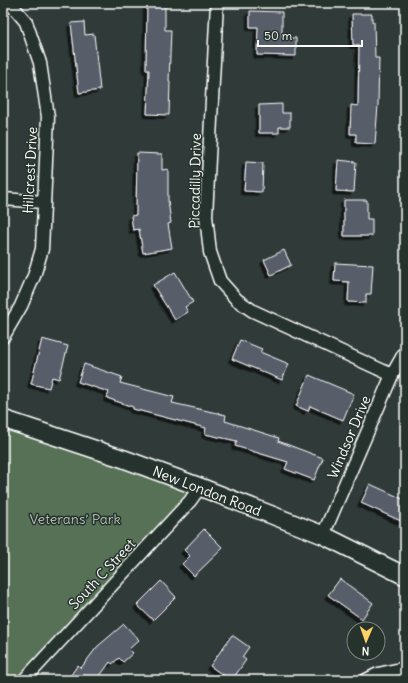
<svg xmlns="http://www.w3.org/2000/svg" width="408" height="683" viewBox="0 0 408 683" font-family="Delius,sans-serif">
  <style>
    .green { fill: #577157; stroke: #abb8ab }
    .building { fill: #585d6a; stroke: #fff; filter: url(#shadow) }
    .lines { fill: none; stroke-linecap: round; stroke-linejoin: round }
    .street-casing { stroke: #fff; stroke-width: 15 }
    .secondary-casing { stroke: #fff; stroke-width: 20 }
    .street { stroke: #26332d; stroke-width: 12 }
    .secondary { stroke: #26332d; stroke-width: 17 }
    .labels { text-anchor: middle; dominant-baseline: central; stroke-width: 3; stroke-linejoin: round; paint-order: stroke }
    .street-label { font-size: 14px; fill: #fff; stroke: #26332d }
    .park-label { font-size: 14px; fill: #b3bfb3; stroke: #26332d }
  </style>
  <defs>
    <filter id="shadow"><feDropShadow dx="-3.5" dy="3.5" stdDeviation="0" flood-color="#0009"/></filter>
  </defs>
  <rect width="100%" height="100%" fill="#303b39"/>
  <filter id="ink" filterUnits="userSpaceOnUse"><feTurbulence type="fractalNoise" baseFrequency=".025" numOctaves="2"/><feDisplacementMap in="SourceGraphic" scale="8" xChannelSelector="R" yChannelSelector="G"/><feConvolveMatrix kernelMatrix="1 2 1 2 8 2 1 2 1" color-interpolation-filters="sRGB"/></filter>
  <g filter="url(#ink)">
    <polygon class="green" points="3,419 200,487 24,680 3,680"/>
    <g class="building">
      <polygon points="147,3 165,3 165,30 171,30 169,81 170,81 169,115 147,114 149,70 146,70"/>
      <polygon points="250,11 282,12 282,38 296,38 296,56 257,55 258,27 250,27"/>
      <polygon points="352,14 372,14 372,22 374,22 375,58 379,58 378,105 375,144 356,143 356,134 350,134 351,105 358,106 359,45 353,45"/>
      <polygon points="84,22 85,35 94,34 100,90 79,93 71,23"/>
      <polygon points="282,104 282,113 290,113 290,127 279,127 279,133 259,133 259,105"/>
      <polygon points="137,153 162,154 162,170 168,169 168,200 171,223 168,224 172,248 143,253 139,229 133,230 131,216 136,215"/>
      <polygon points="338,160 356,162 354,192 336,191"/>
      <polygon points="246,162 263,163 262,192 244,191"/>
      <polygon points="344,200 367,200 367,219 372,219 372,236 344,236"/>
      <polygon points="284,250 291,265 271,275 264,260"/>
      <polygon points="335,263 373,265 371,294 366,294 366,303 348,302 349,282 334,281"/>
      <polygon points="175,272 193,302 185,307 188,312 175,320 153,285"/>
      <polygon points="42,339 68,346 59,379 52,377 49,388 31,384"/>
      <polygon points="240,340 262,349 260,352 289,364 282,380 232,359"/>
      <polygon points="84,364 122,377 120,383 174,397 172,403 226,415 225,421 279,438 278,441 323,458 314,480 285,469 288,462 235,446 237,441 205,434 206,428 133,409 133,407 107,398 109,392 78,382"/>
      <polygon points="309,375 354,394 343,420 310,406 308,411 296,406"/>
      <polygon points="370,484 405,500 405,512 401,521 361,503"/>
      <polygon points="204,529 223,548 194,576 182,564 190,556 184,550"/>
      <polygon points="340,579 373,603 362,619 328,595"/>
      <polygon points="161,581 176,597 153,620 137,605"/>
      <polygon points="124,624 139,640 129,649 133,653 123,662 119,658 112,664 110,662 97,680 67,680 78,665 81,668 97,647"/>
      <polygon points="232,635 249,647 242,657 246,660 232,680 230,680 210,666"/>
    </g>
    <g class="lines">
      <defs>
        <g id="street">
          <polyline points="217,3 206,216 210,252 220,281 237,300 253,311 392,375"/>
          <polyline points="3,199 44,202"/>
          <polyline points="3,337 21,306 34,276 42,249 48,117 40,63 26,22 10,3"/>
          <polyline points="323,535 392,375 405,352"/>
          <polyline points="24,680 190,501 200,487"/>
          <polyline points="366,680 378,674 405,668"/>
        </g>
        <polyline id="secondary" points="3,419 124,459 200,487 323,535 405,576"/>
      </defs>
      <use href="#street" class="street-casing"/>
      <use href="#secondary" class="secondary-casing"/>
      <use href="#street" class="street"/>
      <use href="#secondary" class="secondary"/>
    </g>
  </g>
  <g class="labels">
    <g class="street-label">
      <text transform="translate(30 170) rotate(-87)">Hillcrest Drive</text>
      <text transform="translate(195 181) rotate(-89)">Piccadilly Drive</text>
      <text transform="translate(349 437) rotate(-67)">Windsor Drive</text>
      <text transform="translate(207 491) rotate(21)">New London Road</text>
      <text transform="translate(102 574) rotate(-47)">South C Street</text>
    </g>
    <g class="park-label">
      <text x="75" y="519">Veterans’ Park</text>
    </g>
  </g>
  <rect width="408" height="683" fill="none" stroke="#26332d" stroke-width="16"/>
  <rect x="8" y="8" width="392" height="667" fill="none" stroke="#fff" stroke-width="1.5" filter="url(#ink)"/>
  <g transform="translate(366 641) rotate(182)"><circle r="19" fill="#26332d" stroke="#7d8581"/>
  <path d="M0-3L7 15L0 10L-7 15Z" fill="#ffd166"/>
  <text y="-6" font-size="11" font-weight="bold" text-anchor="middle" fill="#ffffff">N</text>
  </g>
  <path d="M258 40v6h104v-6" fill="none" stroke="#ffffff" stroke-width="2"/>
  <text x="264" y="40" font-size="12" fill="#ffffff" stroke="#26332d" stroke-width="3" paint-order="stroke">50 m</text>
</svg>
